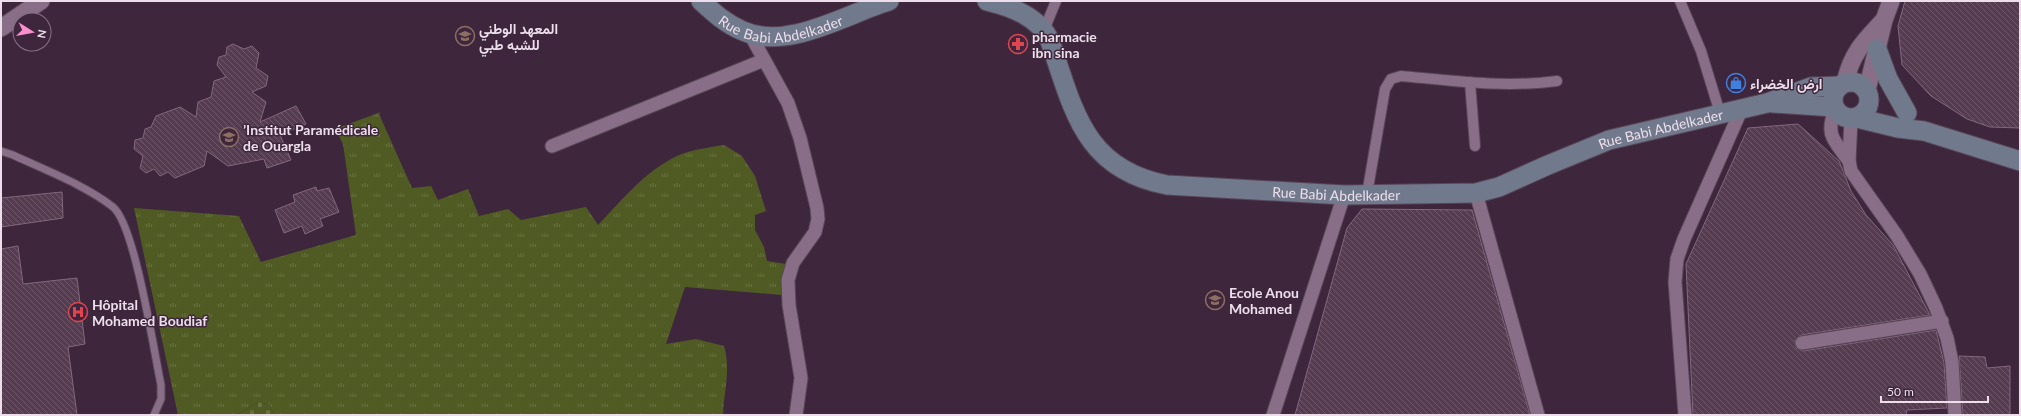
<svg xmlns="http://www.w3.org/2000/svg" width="2021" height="416" viewBox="0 0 2021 416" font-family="Lato,Vazirmatn,sans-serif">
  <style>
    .grass { fill: url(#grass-tufts) }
    .cemetery { fill: url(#cemetery-stones) }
    .building { fill: url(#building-back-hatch); stroke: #83677e }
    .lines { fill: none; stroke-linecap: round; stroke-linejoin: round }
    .service-casing { stroke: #584658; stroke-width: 9 }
    .pedestrian-casing { stroke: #584658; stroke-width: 12 }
    .minor-casing { stroke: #584658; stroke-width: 15 }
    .tertiary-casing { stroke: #584658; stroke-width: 19 }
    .secondary-casing { stroke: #584658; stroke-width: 21 }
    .service { stroke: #886e86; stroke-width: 7 }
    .pedestrian { stroke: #886e86; stroke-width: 10 }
    .minor { stroke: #886e86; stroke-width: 13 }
    .tertiary { stroke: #886e86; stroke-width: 17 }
    .secondary { stroke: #717a8c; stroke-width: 19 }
    .labels { text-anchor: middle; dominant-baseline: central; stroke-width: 3; stroke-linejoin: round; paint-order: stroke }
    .street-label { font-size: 14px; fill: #eddeeb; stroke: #3e273d }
    .poi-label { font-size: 14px; font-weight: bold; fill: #eddeeb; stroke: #3e273d; text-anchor: start }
  </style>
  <defs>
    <pattern id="grass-tufts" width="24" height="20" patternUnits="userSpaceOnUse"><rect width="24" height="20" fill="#4f5b22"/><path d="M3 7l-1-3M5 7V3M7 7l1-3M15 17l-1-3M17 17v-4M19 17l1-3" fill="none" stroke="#697242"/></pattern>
    <pattern id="cemetery-stones" width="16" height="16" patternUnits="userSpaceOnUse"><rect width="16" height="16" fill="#4f5b22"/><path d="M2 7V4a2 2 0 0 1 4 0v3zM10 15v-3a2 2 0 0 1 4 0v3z" fill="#697242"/></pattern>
    <pattern id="building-back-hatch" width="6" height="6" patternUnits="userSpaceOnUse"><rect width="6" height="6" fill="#553c50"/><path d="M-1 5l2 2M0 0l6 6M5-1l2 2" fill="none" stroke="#6e5869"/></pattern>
  </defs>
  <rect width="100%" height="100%" fill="#3e273d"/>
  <path class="grass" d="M381,112L379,114L412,188L431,186L438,200L468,189L479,216L508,209L521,220L586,207L598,225C620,202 642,175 671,159C686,150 706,148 724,145L742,156L755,176L766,211L755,215V230L764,247L767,261L792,265L782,295L685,287L666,344L696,339L724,346C731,369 724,391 723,415H275L269,405L259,402L236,415H178L134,208L239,216L261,262L356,235L343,144L335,129Z"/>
  <polygon class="cemetery" points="259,402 269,405 275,415 236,415"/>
  <g class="building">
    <polygon points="1905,1 2020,1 2020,128 1990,127 1967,119 1931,96 1902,65 1898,26"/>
    <polygon points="233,44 244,49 252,46 259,53 256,68 268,76 266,86 252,92 266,102 260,122 296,106 306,124 280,135 291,160 267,168 264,159 228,166 207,151 204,166 175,178 168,172 160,176 154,169 146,173 140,168 143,156 134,149 135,140 143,138 145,129 151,127 156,116 180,107 196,117 198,102 211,97 214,81 226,77 217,65 219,57 226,55 227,47"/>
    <polygon points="1798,124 1839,161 1851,191 1866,215 1893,245 1930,315 1801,335 1795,340 1796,348 1803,351 1936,330 1944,363 1947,408 1907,410 1906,415 1693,415 1686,264 1748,128"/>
    <polygon points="316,187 317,191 329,188 339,212 320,219 323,226 305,234 302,226 284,233 275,210 295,202 293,195"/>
    <polygon points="62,192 63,218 1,227 1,198"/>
    <polygon points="1362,209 1472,210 1530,415 1295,415 1347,228"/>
    <polygon points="18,246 23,284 77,278 85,344 68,347 77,415 1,415 1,249"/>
    <polygon points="1959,356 1985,357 1987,368 2010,366 2010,415 1963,415"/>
  </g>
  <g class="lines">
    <defs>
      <path id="service" d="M1,151L13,155C45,170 85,185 113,207C135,225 154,352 161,385V399L154,415"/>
      <g id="pedestrian">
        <polyline points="1680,1 1701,51 1720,113"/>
        <polyline points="1044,30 1056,1"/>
        <polyline points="1470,82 1475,146"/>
        <path d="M1367,194L1385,89L1391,79L1401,76C1454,81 1505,88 1557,81"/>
      </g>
      <g id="minor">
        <polyline points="750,34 788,103 800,138 817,208 818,219 815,232 793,263 788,280 789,305 801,378 796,415"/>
        <path d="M1835,109C1825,136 1834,140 1849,161"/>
        <polyline points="1851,119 1849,161 1851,171 1897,236 1920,274 1936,308 1947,338 1952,362 1955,415"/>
        <polyline points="552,146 764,60"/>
        <polyline points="1476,193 1538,415"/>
        <polyline points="1802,343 1942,321"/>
        <polyline points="1273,415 1344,195"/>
        <polyline points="1685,415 1675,282 1677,259 1684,239 1742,108"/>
      </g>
      <g id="tertiary">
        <polyline points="1,28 41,1"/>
        <path d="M1845,83C1851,54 1864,41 1884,20"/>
        <polyline points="1867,90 1884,20 1891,1"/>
      </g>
      <g id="secondary">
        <path id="s1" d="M701,1C714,13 726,24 743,31C788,51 846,14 889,1"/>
        <path id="s2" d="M987,1C1012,7 1039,17 1050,41C1074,111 1084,169 1167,185L1344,195L1476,193L1499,187L1548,165L1609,140L1767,103L1811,87L1840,86"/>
        <polyline points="1877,49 1888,79 1907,113"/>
        <circle cx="1851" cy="100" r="18"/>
        <polyline points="1773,103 1834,107"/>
        <polyline points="1857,118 1898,128 1924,131 2020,161"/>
      </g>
    </defs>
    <use href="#service" class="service-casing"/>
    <use href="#pedestrian" class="pedestrian-casing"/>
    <use href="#minor" class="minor-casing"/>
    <use href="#tertiary" class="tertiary-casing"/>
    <use href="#secondary" class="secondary-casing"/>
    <use href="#service" class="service"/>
    <use href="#pedestrian" class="pedestrian"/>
    <use href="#minor" class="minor"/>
    <use href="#tertiary" class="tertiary"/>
    <use href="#secondary" class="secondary"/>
  </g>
  <defs>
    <symbol id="university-ring" viewBox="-11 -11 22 22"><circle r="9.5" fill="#3e273d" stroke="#8d6e63" stroke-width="1.5"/><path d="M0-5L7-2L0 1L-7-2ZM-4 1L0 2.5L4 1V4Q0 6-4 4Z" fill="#8d6e63"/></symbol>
    <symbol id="pharmacy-ring" viewBox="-11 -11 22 22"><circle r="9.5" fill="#3e273d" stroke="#e0444e" stroke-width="1.5"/><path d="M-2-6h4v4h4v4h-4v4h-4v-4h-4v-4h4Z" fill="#e0444e"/></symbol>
    <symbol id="shop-ring" viewBox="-11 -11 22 22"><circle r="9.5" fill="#3e273d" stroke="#3f7fe0" stroke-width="1.5"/><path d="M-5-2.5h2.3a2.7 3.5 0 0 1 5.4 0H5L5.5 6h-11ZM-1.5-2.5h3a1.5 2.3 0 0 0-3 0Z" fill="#3f7fe0"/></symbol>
    <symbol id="school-ring" viewBox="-11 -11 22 22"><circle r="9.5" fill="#3e273d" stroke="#8d6e63" stroke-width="1.5"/><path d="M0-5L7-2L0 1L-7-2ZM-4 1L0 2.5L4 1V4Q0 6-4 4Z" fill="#8d6e63"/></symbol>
    <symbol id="hospital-ring" viewBox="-11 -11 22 22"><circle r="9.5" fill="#3e273d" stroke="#e0444e" stroke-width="1.5"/><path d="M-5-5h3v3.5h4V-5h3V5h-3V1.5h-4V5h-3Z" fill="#e0444e"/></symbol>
  </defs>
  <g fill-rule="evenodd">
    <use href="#university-ring" x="454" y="25" width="22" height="22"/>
    <use href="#pharmacy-ring" x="1007" y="33" width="22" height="22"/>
    <use href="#shop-ring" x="1725" y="72" width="22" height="22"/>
    <use href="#school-ring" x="218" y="126" width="22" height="22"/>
    <use href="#school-ring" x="1204" y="289" width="22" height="22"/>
    <use href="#hospital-ring" x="67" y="301" width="22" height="22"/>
  </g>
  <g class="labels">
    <g class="street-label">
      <text stroke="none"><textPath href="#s1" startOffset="90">Rue Babi Abdelkader</textPath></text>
      <text stroke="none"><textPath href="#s2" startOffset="781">Rue Babi Abdelkader</textPath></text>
      <text stroke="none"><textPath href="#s2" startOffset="445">Rue Babi Abdelkader</textPath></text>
    </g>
    <g class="poi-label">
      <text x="479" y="28">المعهد الوطني<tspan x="479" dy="16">للشبه طبي</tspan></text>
      <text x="1032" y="36">pharmacie<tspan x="1032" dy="16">ibn sina</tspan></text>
      <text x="1750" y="83">ارض الخضراء</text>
      <text x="243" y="129">’Institut Paramédicale<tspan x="243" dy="16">de Ouargla</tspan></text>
      <text x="1229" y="292">Ecole Anou<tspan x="1229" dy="16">Mohamed</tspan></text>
      <text x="92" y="304">Hôpital<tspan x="92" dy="16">Mohamed Boudiaf</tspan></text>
    </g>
  </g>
  <rect width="2021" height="416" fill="none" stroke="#eddeeb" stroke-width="4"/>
  <g transform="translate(32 32) rotate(101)"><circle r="19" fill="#3e273d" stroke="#847083"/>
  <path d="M0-3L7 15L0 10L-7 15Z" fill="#f790cd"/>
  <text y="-6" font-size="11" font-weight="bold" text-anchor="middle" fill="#eddeeb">N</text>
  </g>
  <path d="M1881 396v6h107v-6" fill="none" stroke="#eddeeb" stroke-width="2"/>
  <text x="1887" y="396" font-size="12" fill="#eddeeb" stroke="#3e273d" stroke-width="3" paint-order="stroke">50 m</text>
</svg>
